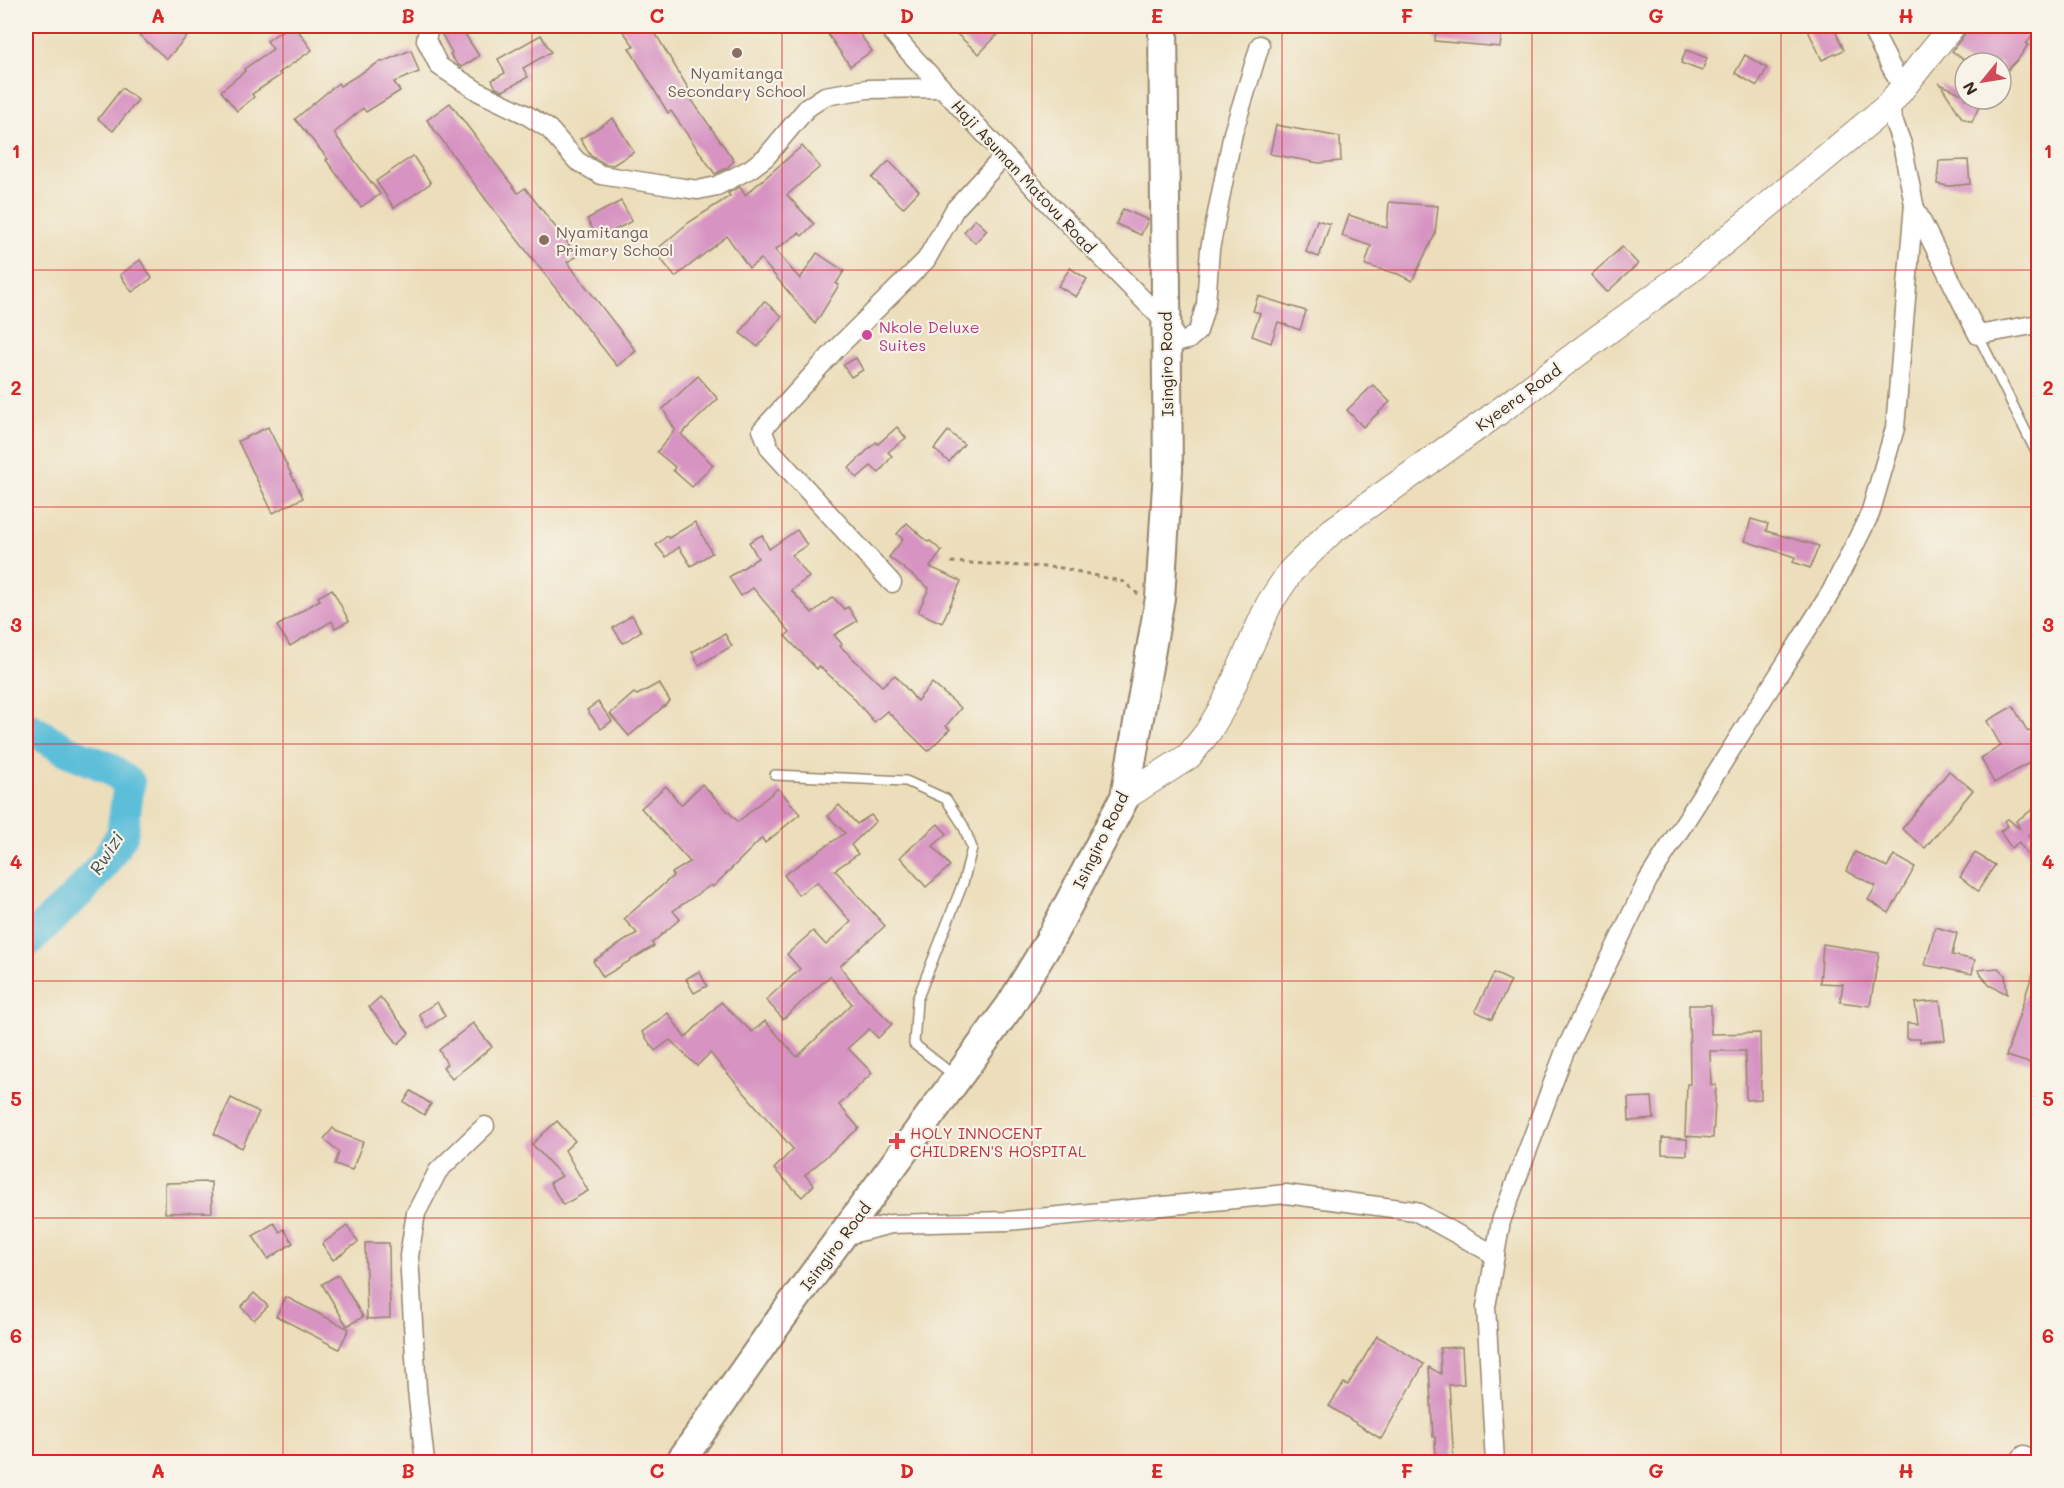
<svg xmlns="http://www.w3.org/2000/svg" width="2064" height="1488" viewBox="0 0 2064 1488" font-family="Mali,sans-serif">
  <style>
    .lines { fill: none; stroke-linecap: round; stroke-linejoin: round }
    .river { stroke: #5bbed9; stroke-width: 32 }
    .building { fill: #d793c2 }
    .lane-casing { stroke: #94846c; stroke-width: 12 }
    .street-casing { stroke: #94846c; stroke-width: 21 }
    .secondary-casing { stroke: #94846c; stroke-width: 28 }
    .primary-casing { stroke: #94846c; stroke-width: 32 }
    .path { stroke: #94846c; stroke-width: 3; stroke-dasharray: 4.5 4.5; stroke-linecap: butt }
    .lane { stroke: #fff; stroke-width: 9 }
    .street { stroke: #fff; stroke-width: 18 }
    .secondary { stroke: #fff; stroke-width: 26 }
    .primary { stroke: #fff; stroke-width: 28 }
    .grid { fill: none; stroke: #d62828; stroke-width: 1.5; stroke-opacity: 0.55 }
    .education-dot { fill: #8d6e63; stroke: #f7f3e8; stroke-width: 2 }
    .hotel-dot { fill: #d1479c; stroke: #f7f3e8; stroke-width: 2 }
    .health-dot { fill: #e0444e; stroke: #f7f3e8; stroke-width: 2 }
    .labels { text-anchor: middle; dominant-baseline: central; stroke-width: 4.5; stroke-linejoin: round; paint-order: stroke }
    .education-label { font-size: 16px; fill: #785e54; stroke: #f7f3e8 }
    .street-label { font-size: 16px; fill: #3b2a1e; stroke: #f7f3e8 }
    .hotel-label { font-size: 16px; fill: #b23c85; stroke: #f7f3e8; text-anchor: start }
    .health-label { font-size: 16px; fill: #be3a42; stroke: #f7f3e8; text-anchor: start }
    .water-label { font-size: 18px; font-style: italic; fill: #455656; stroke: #f7f3e8 }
    .neatline { fill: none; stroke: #d62828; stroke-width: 2 }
    .grid-label { font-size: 20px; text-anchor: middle; font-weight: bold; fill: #d62828 }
  </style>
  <rect width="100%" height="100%" fill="#f7f3e8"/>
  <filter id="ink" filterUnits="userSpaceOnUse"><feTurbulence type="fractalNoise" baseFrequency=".0167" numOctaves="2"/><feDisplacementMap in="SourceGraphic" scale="12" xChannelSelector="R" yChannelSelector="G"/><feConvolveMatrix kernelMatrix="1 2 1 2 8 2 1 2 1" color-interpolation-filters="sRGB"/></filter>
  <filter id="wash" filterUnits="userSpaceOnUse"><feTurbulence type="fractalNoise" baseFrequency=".008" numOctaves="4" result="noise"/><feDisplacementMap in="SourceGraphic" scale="24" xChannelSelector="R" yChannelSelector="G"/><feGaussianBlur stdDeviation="1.35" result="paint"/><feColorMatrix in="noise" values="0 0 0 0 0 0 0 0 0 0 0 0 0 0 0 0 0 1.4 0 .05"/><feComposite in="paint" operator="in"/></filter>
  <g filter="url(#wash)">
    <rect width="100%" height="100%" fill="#ecdebb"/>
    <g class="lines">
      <polyline class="river" points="26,726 66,750 109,768 129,783 122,835 103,865 82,890 26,943"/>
    </g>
    <g id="blocks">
      <g class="building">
        <polygon points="147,26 196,26 167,59 139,35"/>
        <polygon points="289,26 295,26 312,50 279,73 281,75 252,94 254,97 237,111 221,91 245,71 244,69 273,49 267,41"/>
        <polygon points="450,26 460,26 479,56 462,67 457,64 450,54 452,53 440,31"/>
        <polygon points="619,26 651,26 694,98 691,99 734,161 727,168 715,174 671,111 668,113 629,48 634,46"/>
        <polygon points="822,26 854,26 872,51 850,66"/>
        <polygon points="948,26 987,26 997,35 979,54"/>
        <polygon points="1436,26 1503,26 1500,47 1435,41"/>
        <polygon points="1806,26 1833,26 1844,50 1822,60"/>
        <polygon points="1967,26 2038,26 2038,29 2026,44 2028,45 2019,58 2001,77 2001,63 1968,63 1952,51 1964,35"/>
        <polygon points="541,35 551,52 523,68 528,77 503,91 496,88 492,80 505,73 498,59"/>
        <polygon points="411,50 419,72 394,82 400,91 366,112 363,108 334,133 380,194 361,207 326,160 328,159 295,119 338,83 340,86 381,61 382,62"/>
        <polygon points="1686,50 1707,58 1702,71 1681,63"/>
        <polygon points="1745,55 1767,68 1757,86 1735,73"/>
        <polygon points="1940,84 1965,95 1965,99 1975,99 1981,102 1972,122 1962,118"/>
        <polygon points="122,88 138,100 113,131 98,119"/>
        <polygon points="450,103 518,193 525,188 578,256 567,262 636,351 617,366 487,201 427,120"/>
        <polygon points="613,118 634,152 613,165 605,164 591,156 580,139"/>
        <polygon points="1276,125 1340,137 1341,161 1319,163 1270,154"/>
        <polygon points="802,146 820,167 787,195 814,224 802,236 799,233 775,250 800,279 817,253 844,271 836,284 839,285 815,324 761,259 749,268 727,236 675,277 655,251 688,223 730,196 728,193 740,187 745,195"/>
        <polygon points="413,156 431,183 394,208 376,181"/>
        <polygon points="1968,160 1970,184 1949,186 1937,184 1939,161"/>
        <polygon points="889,161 919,191 903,208 872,178"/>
        <polygon points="621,201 632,221 598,239 587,219"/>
        <polygon points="1389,202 1438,206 1435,234 1412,281 1398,274 1365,265 1371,246 1342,236 1349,215 1387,228"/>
        <polygon points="1123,209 1148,220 1141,235 1116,224"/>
        <polygon points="975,219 987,230 975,243 964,232"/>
        <polygon points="1317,220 1330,224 1319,257 1306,252"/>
        <polygon points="1622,247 1638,264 1607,292 1591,275"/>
        <polygon points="140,260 152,278 132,292 120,275"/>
        <polygon points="1070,268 1087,279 1076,297 1058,286"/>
        <polygon points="1258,296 1306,311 1300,330 1278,322 1271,343 1252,336 1260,313 1253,311"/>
        <polygon points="764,301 782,316 758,347 740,333"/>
        <polygon points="856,358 863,370 851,377 843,365"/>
        <polygon points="698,376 718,399 681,434 713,465 692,487 673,470 675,467 657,452 675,430 663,409"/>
        <polygon points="1373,385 1390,402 1363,427 1347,410"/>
        <polygon points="268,427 303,498 273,513 238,441"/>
        <polygon points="897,427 906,438 888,452 892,456 879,473 871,466 857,478 849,468 876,442 878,444"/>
        <polygon points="948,431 964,444 949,462 934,449"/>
        <polygon points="1751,519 1768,524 1766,531 1819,546 1810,568 1793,562 1795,557 1745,541"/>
        <polygon points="695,522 712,553 691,566 679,547 666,557 656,545 667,536 669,538"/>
        <polygon points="907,523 928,542 930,541 942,551 930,567 961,581 942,623 918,612 929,588 889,557 903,539 897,534"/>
        <polygon points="797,530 807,545 792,555 809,577 791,590 812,613 833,597 844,609 848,607 857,621 834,635 842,644 840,646 882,686 895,675 917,701 932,683 961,708 946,726 950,729 928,751 887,711 874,722 851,695 819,666 817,669 785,636 790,632 753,588 741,596 729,577 758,558 749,542 762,535 769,549"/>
        <polygon points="332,589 349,621 335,628 332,621 290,646 277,626 320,600 318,597"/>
        <polygon points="632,615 641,631 623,643 613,628"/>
        <polygon points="725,634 732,646 699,665 692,652"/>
        <polygon points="659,683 670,701 629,736 610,714 634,693 637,695"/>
        <polygon points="598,702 612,721 601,729 587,710"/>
        <polygon points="2013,706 2028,732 2038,726 2038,758 1994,783 1981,758 2001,746 1987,721"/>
        <polygon points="1949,771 1973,790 1925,848 1902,829"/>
        <polygon points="702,784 738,822 778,788 800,814 765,843 762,838 713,887 711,885 673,911 680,919 652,943 654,946 603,977 593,961 637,933 624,919 673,876 672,873 690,862 641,808 666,786 681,805"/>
        <polygon points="839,805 857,824 871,815 876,821 851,845 858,854 835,870 885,926 840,966 858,989 892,1024 878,1038 869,1029 848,1048 872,1073 839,1105 859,1128 805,1175 814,1185 802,1197 774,1169 793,1149 710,1053 697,1066 670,1040 655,1051 642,1032 668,1013 685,1038 721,1002 752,1032 765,1021 797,1057 852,1004 830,976 783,1019 766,1000 800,969 787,954 813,931 826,945 851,922 817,882 798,895 784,875 845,833 828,816"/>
        <polygon points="2038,806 2038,830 2028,836 2038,844 2038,872 2019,842 2011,848 2000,831 2008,826 2005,821 2008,819 2020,829 2016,821"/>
        <polygon points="938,824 947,834 933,846 950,866 926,887 900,857"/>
        <polygon points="1855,852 1887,867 1894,855 1915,867 1889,913 1868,900 1876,886 1846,871"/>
        <polygon points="1975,853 1995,865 1978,891 1960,877"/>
        <polygon points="1935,927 1957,933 1952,955 1975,960 1972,974 1925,965"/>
        <polygon points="1823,944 1879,953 1870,1006 1840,1002 1843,984 1820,983"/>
        <polygon points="2036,963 2038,964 2038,1046 2033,1064 2006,1056"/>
        <polygon points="1998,968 2005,975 2007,994 1989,985 1978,970"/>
        <polygon points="699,971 707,986 694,993 686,979"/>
        <polygon points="1494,973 1511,981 1492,1019 1475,1011"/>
        <polygon points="380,997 409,1033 398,1044 369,1007"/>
        <polygon points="1940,1001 1945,1040 1920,1042 1920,1039 1907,1039 1907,1023 1918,1024 1915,1003"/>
        <polygon points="437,1002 445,1016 427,1028 419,1014"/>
        <polygon points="1689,1005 1711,1005 1711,1034 1760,1033 1761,1099 1746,1100 1745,1051 1710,1051 1711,1085 1716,1085 1713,1138 1685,1136 1687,1084 1690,1084"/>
        <polygon points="473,1023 492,1047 452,1079 443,1067 447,1064 439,1050"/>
        <polygon points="411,1091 431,1104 424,1115 404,1102"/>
        <polygon points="1652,1097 1654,1119 1629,1121 1628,1098"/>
        <polygon points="231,1098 259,1112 242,1148 214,1134"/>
        <polygon points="557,1121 575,1141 565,1150 588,1191 563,1205 550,1183 562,1176 532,1144"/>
        <polygon points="333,1128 337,1132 363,1142 352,1170 335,1164 339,1152 324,1139"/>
        <polygon points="1662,1138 1687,1139 1687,1155 1662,1154"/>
        <polygon points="211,1182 212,1212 165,1213 165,1183"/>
        <polygon points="274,1223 280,1232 284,1229 293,1243 268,1259 253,1236"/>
        <polygon points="347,1226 358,1242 333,1260 322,1244"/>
        <polygon points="365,1243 389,1243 390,1318 367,1319"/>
        <polygon points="338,1275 363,1317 347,1326 322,1284"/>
        <polygon points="254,1293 268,1306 254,1320 241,1307"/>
        <polygon points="286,1297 349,1329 339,1349 276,1316"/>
        <polygon points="1377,1336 1424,1364 1381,1439 1329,1406 1344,1383 1348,1385"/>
        <polygon points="1462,1347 1464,1384 1449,1385 1454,1462 1436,1462 1435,1437 1433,1437 1429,1367 1441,1374 1440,1348"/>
      </g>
    </g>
  </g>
  <g filter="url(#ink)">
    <use href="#blocks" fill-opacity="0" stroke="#94846c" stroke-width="1.5"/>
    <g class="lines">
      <defs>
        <g id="lane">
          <polyline points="1978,335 2038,456"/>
          <polyline points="775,775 906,781 946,799 963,825 972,848 963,883 917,1000 914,1044 956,1077"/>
        </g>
        <g id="street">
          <polyline points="429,26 426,40 439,66 479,92 525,114 549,129 577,161 601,175 670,186 698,190 717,186 750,169 766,157 807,108 825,96 867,89 942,88"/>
          <polyline points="887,26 907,50 1051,206 1165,322 1179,342 1188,340 1198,331 1206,304 1210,249 1233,133 1260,45"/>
          <polyline points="1870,26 1903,90"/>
          <polyline points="1914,206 1978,335 2038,324"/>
          <polyline points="892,583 770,449 762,430 837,348 926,260 955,209 1004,156"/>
          <polyline points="843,1236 891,1224 1008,1221 1286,1194 1415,1211 1495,1255"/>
          <polyline points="425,1462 417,1390 409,1256 416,1213 438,1171 485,1126"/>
          <polyline points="1495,1462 1486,1307 1495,1255 1501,1221 1565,1051 1648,880 1831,592 1870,514 1895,428 1914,204 1902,144 1888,106"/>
          <polyline points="2018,1462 2024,1455"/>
        </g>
        <polyline id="secondary" points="1125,797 1189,756 1208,732 1224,705 1269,604 1291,571 1332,531 1489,419 1690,270 1888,106 1952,26"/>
        <polyline id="primary" points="680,1462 772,1331 1010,1006 1047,945 1125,797 1160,598 1168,469 1163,26"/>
      </defs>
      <use href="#lane" class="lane-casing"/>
      <use href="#street" class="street-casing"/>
      <use href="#secondary" class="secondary-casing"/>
      <use href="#primary" class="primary-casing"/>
      <polyline class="path" points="951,562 1062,568 1124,582 1138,594"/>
      <use href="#lane" class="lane"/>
      <use href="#street" class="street"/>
      <use href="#secondary" class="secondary"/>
      <use href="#primary" class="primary"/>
    </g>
  </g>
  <path class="grid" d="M283,26V1462M532,26V1462M782,26V1462M1032,26V1462M1282,26V1462M1532,26V1462M1781,26V1462M26,270H2038M26,507H2038M26,744H2038M26,981H2038M26,1218H2038"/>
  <g class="education-dot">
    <circle cx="737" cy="53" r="6"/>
    <circle cx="544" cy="240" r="6"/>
  </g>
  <circle class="hotel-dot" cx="867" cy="335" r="6"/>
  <path class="health-dot" d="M894 1132h6v6h6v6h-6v6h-6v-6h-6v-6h6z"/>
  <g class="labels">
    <g class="education-label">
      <text x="737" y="72">Nyamitanga<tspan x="737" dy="18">Secondary School</tspan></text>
      <text x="556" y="231" text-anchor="start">Nyamitanga<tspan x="556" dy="18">Primary School</tspan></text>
    </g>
    <g class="street-label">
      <text transform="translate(1024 176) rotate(47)">Haji Asuman Matovu Road</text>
      <text transform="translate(1166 364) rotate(-91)">Isingiro Road</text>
      <text transform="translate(1518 397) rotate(-36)">Kyeera Road</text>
      <text transform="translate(1100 840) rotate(-64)">Isingiro Road</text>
      <text transform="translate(835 1246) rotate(-53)">Isingiro Road</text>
    </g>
    <g class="hotel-label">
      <text x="879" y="326">Nkole Deluxe<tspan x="879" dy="18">Suites</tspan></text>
    </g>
    <g class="health-label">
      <text x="910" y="1132">HOLY INNOCENT<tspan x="910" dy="18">CHILDREN'S HOSPITAL</tspan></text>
    </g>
    <g class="water-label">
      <text transform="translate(106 853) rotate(-57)">Rwizi</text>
    </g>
  </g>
  <rect width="2064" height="1488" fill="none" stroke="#f7f3e8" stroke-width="66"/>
  <g transform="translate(1983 81) rotate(240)"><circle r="28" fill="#f7f3e8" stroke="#aca397" stroke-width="1.5"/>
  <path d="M0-4.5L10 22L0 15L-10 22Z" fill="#d1495b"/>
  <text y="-9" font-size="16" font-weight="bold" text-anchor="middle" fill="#3b2a1e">N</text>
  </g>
  <rect x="33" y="33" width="1998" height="1422" class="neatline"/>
  <g class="grid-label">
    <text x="158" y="23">A</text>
    <text x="408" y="23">B</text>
    <text x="657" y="23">C</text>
    <text x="907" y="23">D</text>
    <text x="1157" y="23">E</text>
    <text x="1407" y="23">F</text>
    <text x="1656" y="23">G</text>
    <text x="1906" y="23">H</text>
    <text x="16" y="158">1</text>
    <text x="2048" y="158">1</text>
    <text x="16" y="395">2</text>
    <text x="2048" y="395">2</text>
    <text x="16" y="632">3</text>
    <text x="2048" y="632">3</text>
    <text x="16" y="869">4</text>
    <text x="2048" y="869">4</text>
    <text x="16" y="1106">5</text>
    <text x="2048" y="1106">5</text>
    <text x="16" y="1343">6</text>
    <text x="2048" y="1343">6</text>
    <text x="158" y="1478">A</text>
    <text x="408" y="1478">B</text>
    <text x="657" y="1478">C</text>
    <text x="907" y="1478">D</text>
    <text x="1157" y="1478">E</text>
    <text x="1407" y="1478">F</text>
    <text x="1656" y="1478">G</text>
    <text x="1906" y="1478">H</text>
  </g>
</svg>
